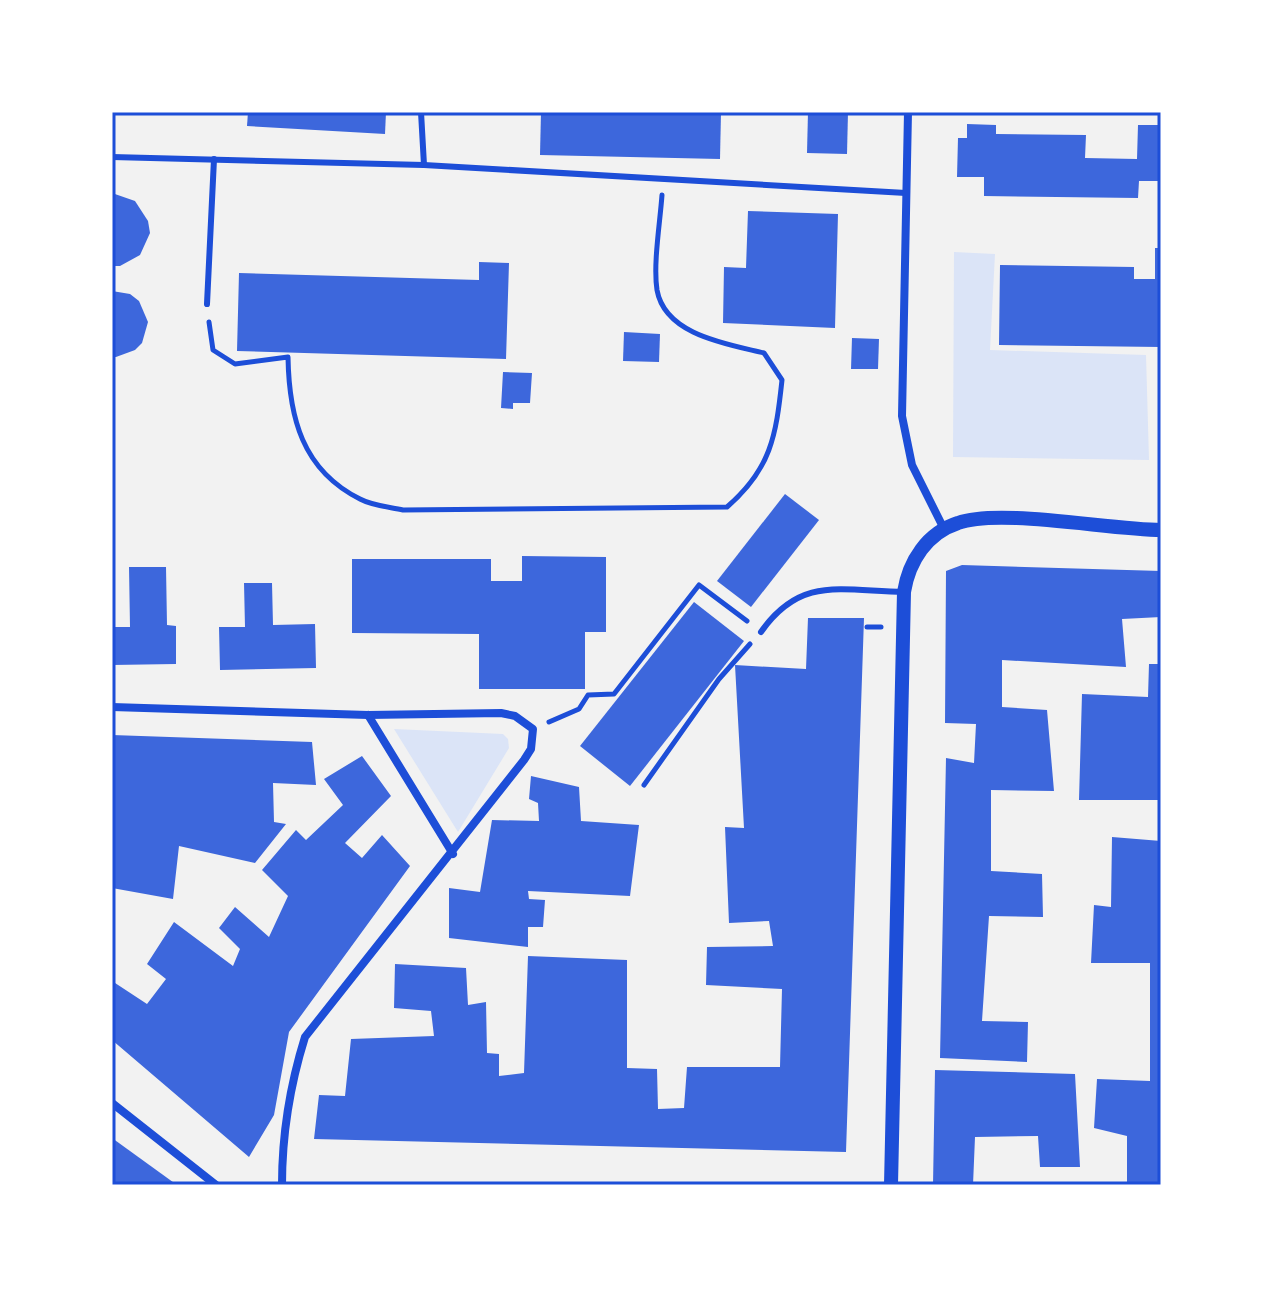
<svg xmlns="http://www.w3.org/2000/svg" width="1273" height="1297" viewBox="0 0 1273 1297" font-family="Karla,sans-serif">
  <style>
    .green { fill: #dbe4f7 }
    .building { fill: #3d67dc }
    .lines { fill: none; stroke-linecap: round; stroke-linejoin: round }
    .path { stroke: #1d4ed8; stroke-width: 5 }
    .service { stroke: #1d4ed8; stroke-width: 6 }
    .minor { stroke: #1d4ed8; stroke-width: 8 }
    .tertiary { stroke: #1d4ed8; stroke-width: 14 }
    .neatline { fill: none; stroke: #1d4ed8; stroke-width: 3 }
  </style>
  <rect width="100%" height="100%" fill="#f2f2f2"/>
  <g class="green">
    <polygon points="954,252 995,254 990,350 1146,355 1149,460 953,457"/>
    <polygon points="394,729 503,734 508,739 509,748 458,832"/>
  </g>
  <g class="building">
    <polygon points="248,112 386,112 385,134 247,126"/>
    <polygon points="541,112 721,112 720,159 540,155"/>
    <polygon points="808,112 848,112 847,154 807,153"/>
    <polygon points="967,124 996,125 996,134 1086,135 1085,158 1137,159 1138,125 1161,125 1161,181 1139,181 1138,198 984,196 984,177 957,177 958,138 967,138"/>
    <polygon points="112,193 135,201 148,221 150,233 140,255 120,266 112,266"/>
    <polygon points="748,211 838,214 835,328 723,323 724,267 746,268"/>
    <polygon points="1155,248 1161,248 1161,347 999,345 1000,265 1134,267 1134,279 1155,279"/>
    <polygon points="479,262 509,263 506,359 237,351 239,273 479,280"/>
    <polygon points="112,291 130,294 139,301 148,322 142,343 135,350 116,357 112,357"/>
    <polygon points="624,332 660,334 659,362 623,361"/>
    <polygon points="852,338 879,339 878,369 851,369"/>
    <polygon points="503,372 532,373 530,403 513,403 513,409 501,408"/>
    <rect x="1158" y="412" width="3" height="40"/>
    <polygon points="785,494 819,520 751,607 717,581"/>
    <polygon points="522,556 606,557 606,632 585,632 585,689 479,689 479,634 352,633 352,559 491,559 491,581 522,581"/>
    <polygon points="962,565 1161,571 1161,617 1122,619 1126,667 1002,660 1002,707 1047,710 1054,791 991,790 991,871 1042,874 1043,917 989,916 982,1021 1028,1022 1027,1062 940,1058 946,758 974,763 976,724 945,723 946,571"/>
    <polygon points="129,567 166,567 167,625 176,626 176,664 112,665 112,627 130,627"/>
    <polygon points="244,583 272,583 273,625 315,624 316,668 220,670 219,627 245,627"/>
    <polygon points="694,602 744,641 630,786 580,746"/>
    <polygon points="808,618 864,618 846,1152 314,1139 319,1095 345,1096 351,1039 434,1036 431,1011 394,1008 395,964 466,968 468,1005 486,1002 487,1053 499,1054 499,1076 524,1073 528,956 627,960 627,1068 657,1069 658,1109 684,1108 687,1067 780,1067 782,989 706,985 707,947 773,946 769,921 729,923 725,827 744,828 735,665 806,669"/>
    <polygon points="1149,664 1161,664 1161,812 1158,800 1079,800 1082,694 1148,697"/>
    <polygon points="112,735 312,742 316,785 273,783 274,822 286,824 255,863 179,846 173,899 112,888"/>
    <polygon points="362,756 391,796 345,843 362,858 382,835 410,866 289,1032 274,1115 249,1157 112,1040 112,981 147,1004 166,979 147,964 174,922 233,966 240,949 219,928 235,907 269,937 288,896 262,870 296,830 306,840 343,805 324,779"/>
    <polygon points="531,776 579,787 581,821 639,825 630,896 528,891 529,899 545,900 543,927 528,927 528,947 449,938 449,888 480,892 492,820 539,821 538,803 529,799"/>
    <polygon points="1112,837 1161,841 1161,1185 1127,1185 1127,1136 1094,1128 1097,1079 1150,1081 1150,963 1091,963 1094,905 1111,907"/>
    <polygon points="935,1070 1075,1074 1080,1167 1040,1167 1038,1136 975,1137 973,1185 933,1185"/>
    <polygon points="112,1138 177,1185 112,1185"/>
  </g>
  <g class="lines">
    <g class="path">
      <path d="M209,322L213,350L235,364L288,357C289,417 302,470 360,499C373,506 390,507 403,510L727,507C771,469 776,436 782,380L764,353C727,344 665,335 657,290C653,264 660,223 662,195"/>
      <polyline points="867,627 881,627"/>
      <polyline points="549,722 579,709 588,695 614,694 699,585 747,621"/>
      <polyline points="644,785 719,679 750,644"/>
    </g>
    <g class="service">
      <polyline points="421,112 424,165"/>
      <polyline points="112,157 424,165 906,193"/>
      <polyline points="207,304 214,159"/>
      <path d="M761,632C801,575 842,591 904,592"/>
    </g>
    <g class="minor">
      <polyline points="908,112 902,416 912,465 944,529"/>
      <path d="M112,707L368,715L501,713L515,716L533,729L531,749L524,760L305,1037C290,1085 282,1134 282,1185"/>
      <polyline points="368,715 453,854"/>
      <polyline points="112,1103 216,1185"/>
    </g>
    <path class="tertiary" d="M891,1185L904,592C909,561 927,533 958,523C1000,508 1110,530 1161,530"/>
  </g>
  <rect width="1273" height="1297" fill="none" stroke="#ffffff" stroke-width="228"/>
  <rect x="114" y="114" width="1045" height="1069" class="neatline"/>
</svg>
